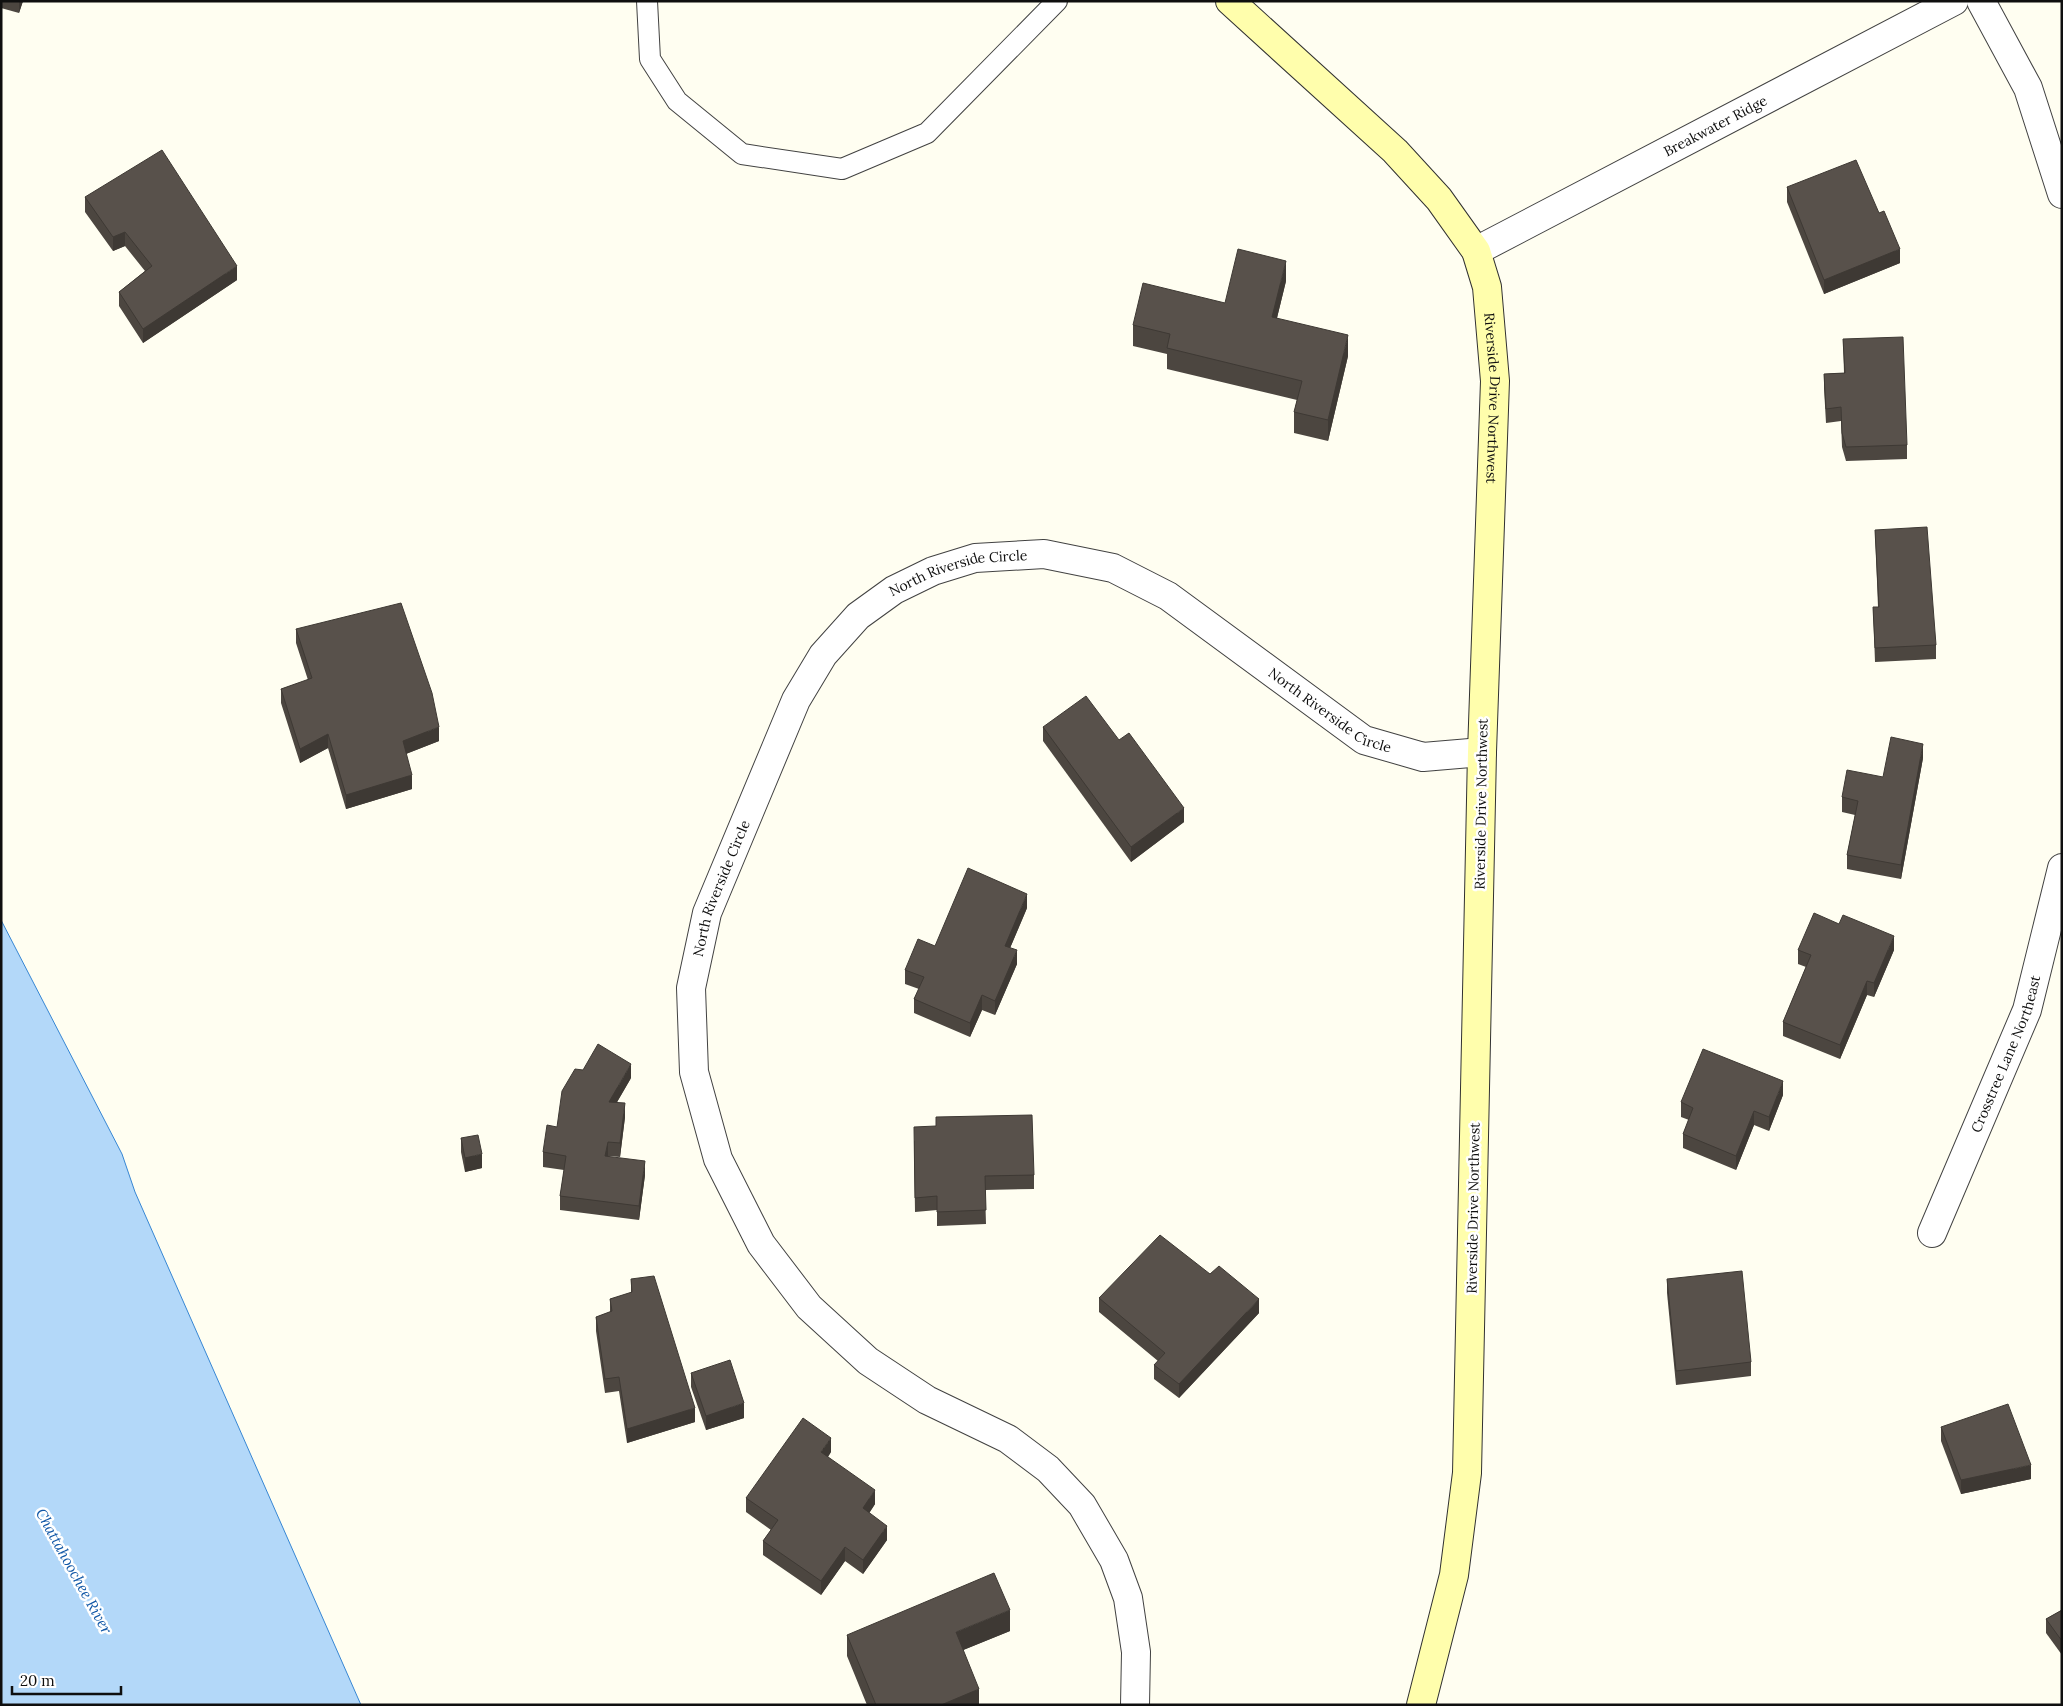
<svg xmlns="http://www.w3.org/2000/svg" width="2063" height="1706" viewBox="0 0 2063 1706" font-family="Lora,serif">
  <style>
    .water { fill: #b3d8f9; stroke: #3786d3 }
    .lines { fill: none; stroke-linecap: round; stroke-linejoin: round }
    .lane-casing { stroke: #424242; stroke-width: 22 }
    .street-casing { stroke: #424242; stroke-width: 30 }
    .secondary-casing { stroke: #313131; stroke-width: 30 }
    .lane { stroke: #fff; stroke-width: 20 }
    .street { stroke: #fff; stroke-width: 28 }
    .secondary { stroke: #fffeac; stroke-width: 28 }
    .wall { fill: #4c4640 }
    .shaded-wall { fill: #3e3934 }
    .building { fill: #58514b; stroke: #3e3934 }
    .labels { text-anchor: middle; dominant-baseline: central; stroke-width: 5; stroke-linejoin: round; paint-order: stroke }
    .street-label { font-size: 14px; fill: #0f0f0f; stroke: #fff }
    .water-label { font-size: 15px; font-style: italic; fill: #1258a7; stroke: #fff }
  </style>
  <rect width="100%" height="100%" fill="#fffef1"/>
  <polygon class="water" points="1,920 122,1154 135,1192 361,1705 1,1705"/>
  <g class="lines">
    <defs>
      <polyline id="lane" points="647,1 650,59 677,101 742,154 842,169 927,133 1057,1"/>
      <g id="street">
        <polyline points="1981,1 2028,88 2062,194"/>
        <path id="s1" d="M1476,251L1954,1"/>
        <path id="s2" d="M1932,1233L2027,1010L2062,868"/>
        <path id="s3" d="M1135,1705L1136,1652L1128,1598L1114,1560L1082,1505L1048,1469L1008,1439L927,1400L868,1361L809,1307L761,1244L718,1159L694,1072L691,988L707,913L796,700L823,655L858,616L894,590L933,571L975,558L1044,554L1113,568L1168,596L1364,740L1423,757L1482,752"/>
      </g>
      <g id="secondary">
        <path id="s4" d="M1230,1L1395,151L1439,199L1476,251L1487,287L1495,381L1482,752L1467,1473L1454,1575L1421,1705"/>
      </g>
    </defs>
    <use href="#lane" class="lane-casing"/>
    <use href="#street" class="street-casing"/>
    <use href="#secondary" class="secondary-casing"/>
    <use href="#lane" class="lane"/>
    <use href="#street" class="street"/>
    <use href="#secondary" class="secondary"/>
  </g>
  <g class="wall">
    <polygon points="1,1 23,1 19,13 1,8"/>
    <polygon points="1787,187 1879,213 1900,263 1824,294 1787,202"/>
    <polygon points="85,197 237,280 143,343 119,306 119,292 145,271 125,246 113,251 85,212"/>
    <polygon points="1286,281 1277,318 1348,356 1328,441 1294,433 1294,412 1297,400 1167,369 1167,354 1133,346 1133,325 1225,303"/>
    <polygon points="1843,339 1907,445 1907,459 1846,461 1842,447 1841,421 1826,423 1824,388 1824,374 1844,373"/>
    <polygon points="1875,530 1936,645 1936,659 1875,662 1873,607 1878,607"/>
    <polygon points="296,629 439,741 406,754 412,789 346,809 328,748 300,763 281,703 281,689 308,680 296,643"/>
    <polygon points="1043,727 1119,740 1184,822 1131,862 1043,741"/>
    <polygon points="1923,758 1901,879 1847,869 1847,855 1855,815 1842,812 1842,797"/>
    <polygon points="1027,908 1010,948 1017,964 995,1015 982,1010 970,1037 914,1013 914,999 919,989 905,984 905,970 935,946"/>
    <polygon points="1798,950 1894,950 1874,997 1867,995 1840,1059 1783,1036 1783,1022 1806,967 1798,964"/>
    <polygon points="631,1078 617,1102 625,1117 620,1157 608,1156 645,1175 639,1220 560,1210 560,1196 564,1170 543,1167 543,1152 557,1127"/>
    <polygon points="1783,1095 1769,1131 1754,1125 1736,1170 1683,1148 1683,1134 1689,1120 1681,1117 1681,1102"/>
    <polygon points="936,1126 1034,1175 1034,1189 985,1190 986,1224 937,1226 937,1210 915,1212 914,1141"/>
    <polygon points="461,1138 482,1168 465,1172 461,1152"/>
    <polygon points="631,1279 695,1422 627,1443 619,1391 605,1393 596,1331 596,1317 610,1312 610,1299 631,1293"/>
    <polygon points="1667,1279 1751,1362 1751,1376 1676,1385 1667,1293"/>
    <polygon points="1099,1298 1259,1313 1179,1398 1154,1379 1154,1365 1158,1361 1099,1312"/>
    <polygon points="691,1373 744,1418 706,1430 691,1387"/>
    <polygon points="1941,1427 2031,1479 1961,1494 1941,1441"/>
    <polygon points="831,1452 828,1457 875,1504 869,1513 887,1540 863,1574 845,1561 821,1595 763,1555 763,1541 771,1530 746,1512 746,1498"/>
    <polygon points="2062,1610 2062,1655 2046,1633 2046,1619"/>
    <polygon points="1010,1631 963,1650 979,1705 867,1705 847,1656 847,1635"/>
  </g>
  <g class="shaded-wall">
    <polygon points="19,1 23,1 19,13"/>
    <polygon points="125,232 125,246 113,251 113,237"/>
    <polygon points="1900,249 1900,263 1824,294 1824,280"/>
    <polygon points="1286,261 1286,281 1272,338 1272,317"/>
    <polygon points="237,266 237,280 143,343 143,329"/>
    <polygon points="1348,335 1348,356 1328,441 1328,420"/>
    <polygon points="439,727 439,741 403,755 403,741"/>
    <polygon points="328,734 328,748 300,763 300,749"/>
    <polygon points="1923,744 1923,758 1901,879 1901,865"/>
    <polygon points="412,775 412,789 346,809 346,795"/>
    <polygon points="1184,808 1184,822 1131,862 1131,847"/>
    <polygon points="1027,894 1027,908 1005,960 1005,946"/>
    <polygon points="1894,936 1894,950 1874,997 1874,983"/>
    <polygon points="1017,950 1017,964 995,1015 995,1001"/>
    <polygon points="1867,981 1867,995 1840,1059 1840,1045"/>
    <polygon points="982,995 982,1010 970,1037 970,1023"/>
    <polygon points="631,1064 631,1078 609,1116 609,1102"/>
    <polygon points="1783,1081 1783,1095 1769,1131 1769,1117"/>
    <polygon points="625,1103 625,1117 620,1157 620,1143"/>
    <polygon points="1754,1111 1754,1125 1736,1170 1736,1156"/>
    <polygon points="608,1142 608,1156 605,1170 605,1156"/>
    <polygon points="482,1154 482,1168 465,1172 465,1158"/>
    <polygon points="645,1161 645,1175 639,1220 639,1206"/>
    <polygon points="1259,1299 1259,1313 1179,1398 1179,1384"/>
    <polygon points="744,1403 744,1418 706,1430 706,1416"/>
    <polygon points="695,1408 695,1422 627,1443 627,1429"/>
    <polygon points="831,1438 831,1452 821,1466 821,1452"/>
    <polygon points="2031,1465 2031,1479 1961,1494 1961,1480"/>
    <polygon points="875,1490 875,1504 863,1523 863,1508"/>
    <polygon points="887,1526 887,1540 863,1574 863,1560"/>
    <polygon points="845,1547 845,1561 821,1595 821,1581"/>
    <polygon points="1010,1610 1010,1631 956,1653 956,1632"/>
    <polygon points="979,1689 979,1705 941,1705"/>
  </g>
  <g class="building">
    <polygon points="162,150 237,266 143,329 119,292 152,266 125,232 113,237 85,197"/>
    <polygon points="1856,160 1879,213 1884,211 1900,249 1824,280 1787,187"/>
    <polygon points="1238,249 1286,261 1272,317 1348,335 1328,420 1294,412 1302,381 1167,348 1170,334 1133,325 1143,283 1225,303"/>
    <polygon points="1903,337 1907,445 1846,447 1842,433 1841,407 1826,409 1824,374 1845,373 1843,339"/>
    <polygon points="1927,527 1936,645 1875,648 1873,607 1879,607 1875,530"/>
    <polygon points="401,603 432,693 439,727 403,741 412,775 346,795 328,734 300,749 281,689 312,678 296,629"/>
    <polygon points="1086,696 1119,740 1129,733 1184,808 1131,847 1043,727"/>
    <polygon points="1891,737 1923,744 1901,865 1847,855 1858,801 1842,797 1847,770 1883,777"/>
    <polygon points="968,868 1027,894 1005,946 1017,950 995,1001 982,995 970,1023 914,999 924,977 905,970 918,939 935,946"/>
    <polygon points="1814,913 1839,924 1843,915 1894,936 1874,983 1867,981 1840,1045 1783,1022 1811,955 1798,950"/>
    <polygon points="598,1044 631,1064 609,1102 625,1103 620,1143 608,1142 605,1156 645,1161 639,1206 560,1196 566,1156 543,1152 547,1125 557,1127 562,1091 575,1069 583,1070"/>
    <polygon points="1703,1049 1783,1081 1769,1117 1754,1111 1736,1156 1683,1134 1693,1108 1681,1102"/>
    <polygon points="1032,1115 1034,1175 985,1176 986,1210 937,1212 937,1196 915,1198 914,1127 936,1126 936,1117"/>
    <polygon points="478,1135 482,1154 465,1158 461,1138"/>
    <polygon points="1160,1235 1210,1274 1219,1266 1259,1299 1179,1384 1154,1365 1165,1353 1099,1298"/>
    <polygon points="1742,1271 1751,1362 1676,1371 1667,1279"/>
    <polygon points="654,1276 695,1408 627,1429 619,1377 605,1379 596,1317 612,1311 610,1299 632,1292 631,1279"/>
    <polygon points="730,1360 744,1403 706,1416 691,1373"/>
    <polygon points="2008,1404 2031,1465 1961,1480 1941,1427"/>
    <polygon points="803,1418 831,1438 821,1452 875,1490 863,1508 887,1526 863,1560 845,1547 821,1581 763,1541 778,1520 746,1498"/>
    <polygon points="994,1573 1010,1610 956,1632 979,1689 941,1705 876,1705 847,1635"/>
    <polygon points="2062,1610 2062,1641 2046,1619"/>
  </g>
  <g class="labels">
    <g class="street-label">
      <text stroke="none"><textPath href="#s1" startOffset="270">Breakwater Ridge</textPath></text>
      <text stroke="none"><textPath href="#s4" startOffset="501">Riverside Drive Northwest</textPath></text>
      <text stroke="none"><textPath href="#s3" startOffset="1425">North Riverside Circle</textPath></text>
      <text stroke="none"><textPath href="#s3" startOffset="1845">North Riverside Circle</textPath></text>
      <text transform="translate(1481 804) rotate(-89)">Riverside Drive Northwest</text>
      <text stroke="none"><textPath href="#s3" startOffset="1005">North Riverside Circle</textPath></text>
      <text stroke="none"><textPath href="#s2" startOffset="194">Crosstree Lane Northeast</textPath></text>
      <text transform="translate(1473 1208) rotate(-89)">Riverside Drive Northwest</text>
    </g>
    <g class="water-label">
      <text transform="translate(74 1571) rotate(61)">Chattahoochee River</text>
    </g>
  </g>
  <rect width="2063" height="1706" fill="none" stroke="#0f0f0f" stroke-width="5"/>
  <path d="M12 1686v8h109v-8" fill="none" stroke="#0f0f0f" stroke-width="2.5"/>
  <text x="20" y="1686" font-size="15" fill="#0f0f0f" stroke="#ffffff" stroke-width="4" paint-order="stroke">20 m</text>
</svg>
